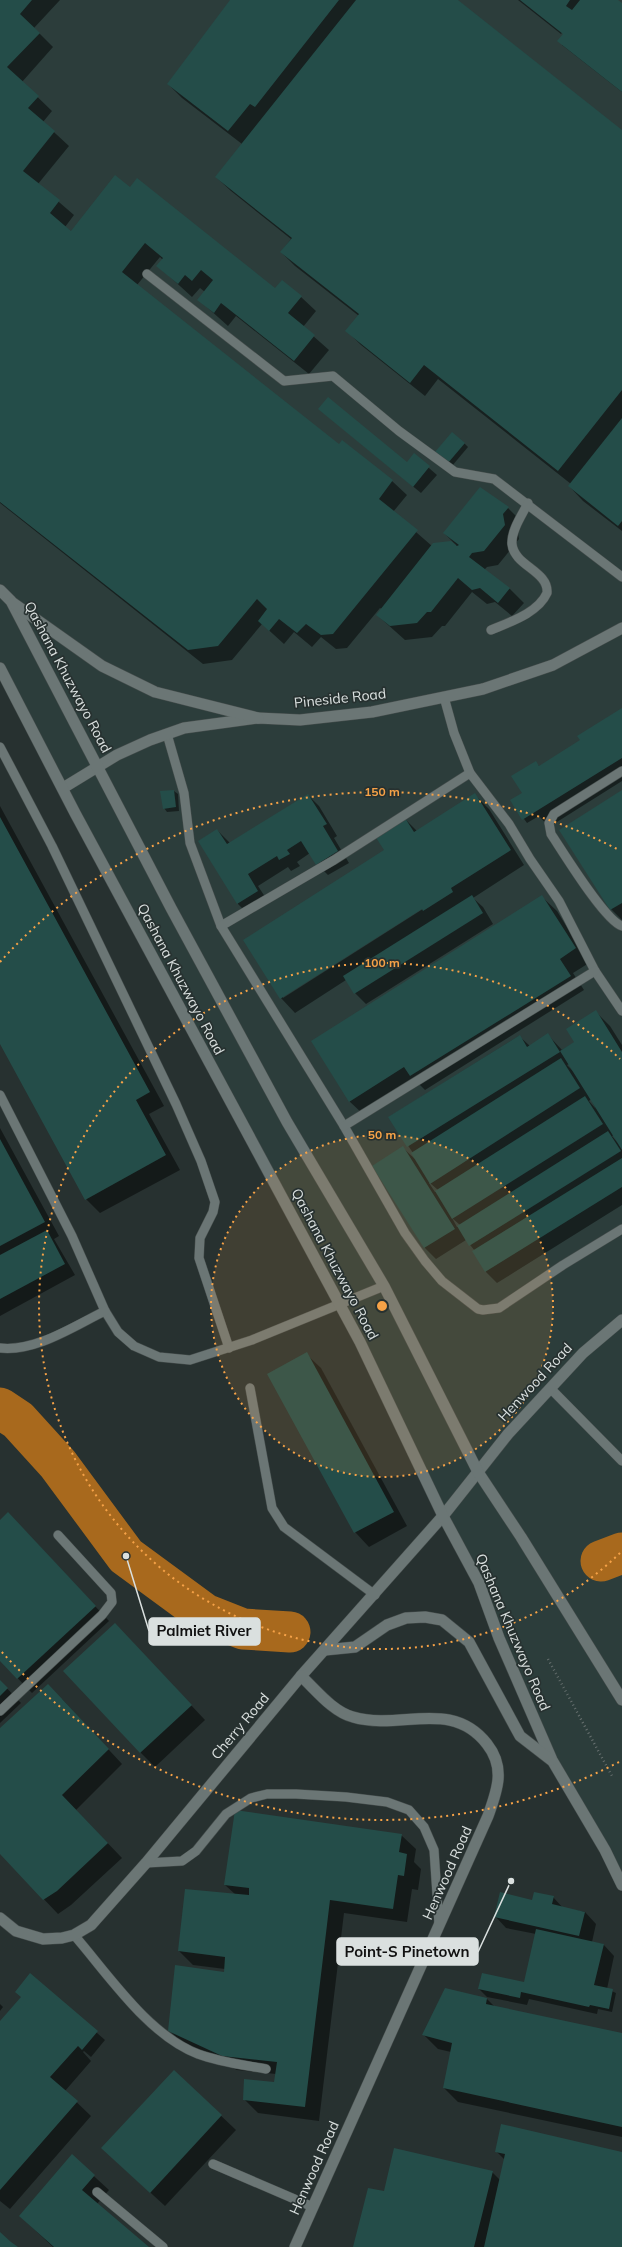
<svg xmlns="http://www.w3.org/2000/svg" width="622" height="2247" viewBox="0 0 622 2247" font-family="Mulish,sans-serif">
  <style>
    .built { fill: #2c3d3b }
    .shadow { fill: #0007; fill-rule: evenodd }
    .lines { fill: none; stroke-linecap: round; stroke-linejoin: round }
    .river { stroke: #a8691d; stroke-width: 41 }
    .building { fill: #244d49 }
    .service-casing { stroke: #454d4c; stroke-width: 10 }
    .minor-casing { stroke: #454d4c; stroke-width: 12 }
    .secondary-casing { stroke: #454d4c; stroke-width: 12 }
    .path { stroke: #666f6e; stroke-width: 2.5; stroke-dasharray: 1 3; stroke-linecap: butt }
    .service { stroke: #6b7675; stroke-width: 9 }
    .minor { stroke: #6b7675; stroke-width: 11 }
    .secondary { stroke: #6b7675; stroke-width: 11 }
    .ring { fill: none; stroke: #f6a247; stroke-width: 2; stroke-dasharray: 2 4 }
    .labels { text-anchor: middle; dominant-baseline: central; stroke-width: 3.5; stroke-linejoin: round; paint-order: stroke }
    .street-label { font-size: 14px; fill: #dae0df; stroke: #273130 }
    .centre { fill: #f6a247; stroke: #273130; stroke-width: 2 }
    .ring-label { font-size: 12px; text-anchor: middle; font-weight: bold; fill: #f6a247; stroke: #273130; stroke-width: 3.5; stroke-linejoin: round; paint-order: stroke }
    .leader { fill: none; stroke: #dae0df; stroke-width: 1.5 }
    .callout-dot { fill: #dae0df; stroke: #273130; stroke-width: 1.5 }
    .callout { fill: #dae0df; stroke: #dae0df; stroke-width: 1.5 }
    .callout-label { font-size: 15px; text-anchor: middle; font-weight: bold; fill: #111 }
  </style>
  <rect width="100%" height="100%" fill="#273130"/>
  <polygon class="built" points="0,0 622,0 622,1883 553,1760 480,1583 0,666"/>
  <g class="shadow">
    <polygon points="0,0 60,0 34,28 53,47 22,82 52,111 43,122 69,146 38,184 74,215 65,227 72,232 130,188 275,290 282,282 301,297 316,311 303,327 329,350 309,374 236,316 228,326 199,300 205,292 200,288 192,297 158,266 163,260 160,257 137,285 339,445 342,441 392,481 407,495 393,512 432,546 456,545 444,533 480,488 508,508 522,522 517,528 519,539 498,565 487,567 484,570 510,589 524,603 512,616 495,602 487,604 472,592 445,626 442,626 432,637 405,640 377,615 382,609 380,608 347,648 336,649 321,637 312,647 294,632 284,644 262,624 232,660 203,664 0,503"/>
    <polygon points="231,0 457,0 622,131 622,531 583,501 569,486 571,484 438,379 425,396 361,345 347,331 359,316 295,266 281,252 291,239 231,191 216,177 242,144 182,98 168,84"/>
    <polygon points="518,0 616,0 622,5 622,92 562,45 576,15 561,34"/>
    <polygon points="319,409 407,463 414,455 437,475 421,493"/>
    <polygon points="464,443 468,447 452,466 440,456"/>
    <polygon points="622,709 622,781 549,827 539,816 527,823 511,801 522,794 535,762 540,767 582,741"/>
    <polygon points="174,791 178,794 179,811 167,812 164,808"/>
    <polygon points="622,791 622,920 611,909 560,830"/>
    <polygon points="308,795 319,806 337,836 334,838 349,863 328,875 317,864 310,853 297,862 300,866 291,871 288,867 258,886 269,903 249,915 238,904 199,841 217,830 230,843"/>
    <path d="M475,795L489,809L524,865L473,898L483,907L493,924L366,1004L355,993L346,980L295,1013L281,998L385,850L405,819L417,831ZM425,905L426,907L283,998V996Z"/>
    <polygon points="0,806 164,1106 149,1114 180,1170 100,1213 86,1199 0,1042"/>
    <polygon points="542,897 557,911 589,963 573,973 584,990 425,1090 417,1082 364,1115 349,1101"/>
    <path d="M596,1012L610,1026L622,1045V1205L497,1283L486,1272L474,1252L475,1251L466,1240L436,1259L425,1248L373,1166L403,1148L415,1159L413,1153L389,1117L519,1036L530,1046L548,1035L562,1050L575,1042ZM569,1064L573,1071L567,1065ZM591,1099L596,1109L589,1101ZM614,1135L617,1142L612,1136ZM429,1183H430L438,1190L435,1192ZM452,1218L460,1225L457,1227Z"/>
    <polygon points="0,1128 59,1236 54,1239 75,1275 0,1316"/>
    <polygon points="306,1354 321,1368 407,1526 369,1547 355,1532 269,1374"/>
    <polygon points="0,1521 22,1528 109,1621 32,1693 0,1660"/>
    <polygon points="129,1639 205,1720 155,1767 140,1752"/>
    <polygon points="0,1681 21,1703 0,1723"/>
    <polygon points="62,1699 122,1764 76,1810 122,1858 71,1905 58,1914 0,1853 0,1729"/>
    <polygon points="401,1835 416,1849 414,1862 421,1869 418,1890 412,1889 407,1922 344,1913 319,2121 258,2113 244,2099 275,2083 276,2074 237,2070 184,2045 169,2030 225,1973 225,1969 193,1965 179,1951 236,1895 225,1885"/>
    <polygon points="553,1897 563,1908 585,1912 596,1924 592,1942 603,1944 614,1956 607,1989 616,1993 612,2012 598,2009 597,2014 529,1999 527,2005 487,1997 479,1989 525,1984 536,1934 506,1928 495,1916 533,1901"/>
    <polygon points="31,1975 105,2040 91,2057 84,2051 83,2052 91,2061 65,2091 91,2116 10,2209 0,2201 0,2023 22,1997"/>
    <polygon points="487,1999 495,2007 622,2034 622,2137 458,2102 444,2088 451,2052 438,2049 424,2035"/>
    <polygon points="0,2004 3,2007 0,2011"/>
    <polygon points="174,2071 236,2130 165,2206 117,2162"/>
    <polygon points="496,2151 622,2153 622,2247 355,2247 384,2193 492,2172 500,2180 505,2160"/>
    <polygon points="72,2156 109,2190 97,2204 148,2247 53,2247 20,2216"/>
  </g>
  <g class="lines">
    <g class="river">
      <polyline points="0,1408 18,1420 58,1464 126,1556 205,1614 243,1629 290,1632"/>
      <polyline points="601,1561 622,1553"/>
    </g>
  </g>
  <g class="building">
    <polygon points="0,0 32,0 20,14 40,33 7,67 39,96 28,108 55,131 23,171 60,200 50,213 71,231 115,175 130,187 137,178 275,288 282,280 302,296 288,313 315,335 294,361 221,303 214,313 197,300 213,280 201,270 192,281 185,275 178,284 156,266 163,258 145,243 122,272 339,444 342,440 393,480 379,499 418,530 333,634 321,635 306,624 297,633 279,619 269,631 258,621 267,609 257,599 218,646 188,650 0,502"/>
    <polygon points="230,0 339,0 255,107 250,104 228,131 167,84"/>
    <polygon points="356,0 458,0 622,130 622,390 558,471 424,365 410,383 345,331 359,314 280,252 292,238 215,177"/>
    <polygon points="520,0 570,0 566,6 572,10 580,0 618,0 622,3 622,92 557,41 563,34"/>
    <polygon points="328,397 407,462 414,453 430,466 413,487 318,409"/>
    <polygon points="622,418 622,521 618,526 568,486"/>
    <polygon points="452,432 465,443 448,463 435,452"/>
    <polygon points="480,487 509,507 503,514 505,525 484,551 472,553 469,557 510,588 498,603 480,588 472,590 458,578 431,612 427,612 417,623 390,626 376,615 433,543 451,541 457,546 459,545 443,533"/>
    <polygon points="622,708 622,758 522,820 510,800 522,793 511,776 536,761 539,766 580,740 577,736"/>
    <polygon points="174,790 176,807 163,809 160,791"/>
    <polygon points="622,790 622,903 610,910 559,830"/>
    <polygon points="475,793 511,850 451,888 453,892 423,911 422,909 280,999 243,940 384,850 375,836 405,818 414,832"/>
    <polygon points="308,794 327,824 323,826 338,851 316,865 301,841 287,850 290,854 279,860 277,856 248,874 258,891 237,904 198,841 217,829 227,844"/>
    <polygon points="0,817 150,1092 136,1100 166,1155 85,1200 0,1044"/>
    <polygon points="472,895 483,913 354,994 343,976"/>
    <polygon points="542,895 576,948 560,959 571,976 410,1076 404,1067 349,1102 311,1041"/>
    <polygon points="596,1010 622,1052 622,1150 560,1051 574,1042 566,1029"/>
    <polygon points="548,1033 560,1052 407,1147 388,1117 520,1035 527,1047"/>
    <polygon points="561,1058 580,1088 430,1184 411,1153"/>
    <polygon points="585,1096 603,1124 452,1219 435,1191"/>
    <polygon points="608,1131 621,1151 469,1246 457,1226"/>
    <polygon points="0,1139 45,1222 0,1246"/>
    <polygon points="403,1146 455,1229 424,1248 372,1166"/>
    <polygon points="622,1158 622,1187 485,1272 472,1251"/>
    <polygon points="47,1230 65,1264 0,1299 0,1255"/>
    <polygon points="307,1352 394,1512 354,1533 267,1374"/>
    <polygon points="8,1512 96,1606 17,1679 0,1661 0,1520"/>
    <polygon points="115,1623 192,1705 140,1753 63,1671"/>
    <polygon points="0,1680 8,1688 0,1696"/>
    <polygon points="48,1684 109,1749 62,1795 108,1843 57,1891 43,1900 0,1854 0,1728"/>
    <polygon points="235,1810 402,1834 399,1852 407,1854 404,1876 398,1875 393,1909 330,1900 305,2107 243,2100 244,2079 274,2082 277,2062 222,2056 168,2031 175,1965 224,1972 225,1957 178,1951 185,1889 249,1895 249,1888 224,1885"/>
    <polygon points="500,1892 532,1900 534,1892 554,1896 552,1904 585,1912 579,1936 494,1917"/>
    <polygon points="536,1929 604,1944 594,1985 613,1989 609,2009 590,2005 589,2007 521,1992 520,1998 478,1989 482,1973 524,1982"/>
    <polygon points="30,1973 98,2031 82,2050 78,2046 50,2077 78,2101 0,2190 0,2021 21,1997 15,1992"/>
    <polygon points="445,1988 487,1998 486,2004 622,2033 622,2127 443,2088 452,2043 422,2035"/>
    <polygon points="174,2070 222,2115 150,2193 101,2148"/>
    <polygon points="501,2124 622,2152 622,2247 484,2247 505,2154 495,2152"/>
    <polygon points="394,2148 493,2171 474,2247 353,2247 368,2188 384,2191"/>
    <polygon points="72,2154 95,2175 82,2190 149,2247 54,2247 19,2216"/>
    <polygon points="0,2232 11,2242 18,2247 0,2247"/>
  </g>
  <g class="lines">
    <defs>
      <g id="service">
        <polyline points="147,274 284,381 333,376 399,431 455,472 494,479 622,577"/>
        <path d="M491,630C510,622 538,613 547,593C549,571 514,566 512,544C511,531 522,515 528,503"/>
        <polyline points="444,697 454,733 470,773 509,824 530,859 559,901 595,971 622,1011"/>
        <polyline points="167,734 184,793 190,843 221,926 344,1126 405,1233 425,1261 442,1281 478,1309 483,1310 499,1308 563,1265 622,1229"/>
        <polyline points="0,747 52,846 176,1104 201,1161 215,1202 213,1212 200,1238 199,1258 229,1348"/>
        <path d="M622,771L554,814L549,823L551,834C563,852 605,921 622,926"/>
        <polyline points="221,926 334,860 470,773"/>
        <polyline points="0,1095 72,1236 105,1311 118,1332 134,1346 159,1357 190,1360 252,1340 384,1286"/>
        <polyline points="344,1126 595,971"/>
        <path d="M0,1348C36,1352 74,1326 105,1311"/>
        <polyline points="250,1388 272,1508 284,1527 375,1595"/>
        <polyline points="551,1389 622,1461"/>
        <polyline points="0,1711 102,1615 112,1602 111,1593 58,1535"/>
        <polyline points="146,1863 182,1861 196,1851 226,1814 251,1798 267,1794 296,1794 346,1797 387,1802 409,1810 424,1827 434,1850 439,1925"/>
        <path d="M74,1935C108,1974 148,2035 198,2054C219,2062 244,2065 266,2069"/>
        <polyline points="213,2164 313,2207"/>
        <polyline points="97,2192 163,2247"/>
      </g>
      <g id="minor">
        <polyline points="63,788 117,755 150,740 184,728 258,718 300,720 372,712 483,689 553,665 622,628"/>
        <polyline points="0,1918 16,1931 43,1939 62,1938 74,1935 91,1925 146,1863 301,1676 443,1516 508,1434 583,1353 622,1320"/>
        <path d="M295,2247L488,1816C497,1791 506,1768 487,1744C451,1698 401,1731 353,1717C333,1712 316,1690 301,1676"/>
      </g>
      <g id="secondary">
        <polyline points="0,590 11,601 171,908 287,1122 384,1286 478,1472 521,1537 622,1700"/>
        <polyline points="13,603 102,666 155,692 258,718"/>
        <polyline points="0,668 75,813 360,1342 443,1516 479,1583 499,1638 552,1760 605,1850 622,1885"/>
        <polyline points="325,1650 355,1647 387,1625 406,1618 425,1617 442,1620 469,1642 520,1736 551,1760"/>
      </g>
    </defs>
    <use href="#service" class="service-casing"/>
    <use href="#minor" class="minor-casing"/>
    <use href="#secondary" class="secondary-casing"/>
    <polyline class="path" points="548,1659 612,1776"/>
    <use href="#service" class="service"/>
    <use href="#minor" class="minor"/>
    <use href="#secondary" class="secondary"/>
  </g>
  <circle cx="382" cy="1306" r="171" fill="#f6a247" fill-opacity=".12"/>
  <g class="ring">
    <circle cx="382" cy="1306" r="171"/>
    <path d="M620 1553A343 343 0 1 1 620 1059"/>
    <path d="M619 1762A514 514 0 0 1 0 1650M0 962A514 514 0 0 1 619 850"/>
  </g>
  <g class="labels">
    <g class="street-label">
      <text transform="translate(68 677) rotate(62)">Qashana Khuzwayo Road</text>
      <text transform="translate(340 698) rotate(-6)">Pineside Road</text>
      <text transform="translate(181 979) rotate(62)">Qashana Khuzwayo Road</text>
      <text transform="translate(335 1264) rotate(62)">Qashana Khuzwayo Road</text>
      <text transform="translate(535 1382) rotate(-47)">Henwood Road</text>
      <text transform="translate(513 1632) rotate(67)">Qashana Khuzwayo Road</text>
      <text transform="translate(240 1726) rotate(-50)">Cherry Road</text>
      <text transform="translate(447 1873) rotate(-66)">Henwood Road</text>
      <text transform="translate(314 2168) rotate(-66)">Henwood Road</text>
    </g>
  </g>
  <circle cx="382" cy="1306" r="6" class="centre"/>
  <g class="ring-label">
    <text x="382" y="796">150 m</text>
    <text x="382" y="967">100 m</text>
    <text x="382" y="1139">50 m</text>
  </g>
  <path class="leader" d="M126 1556L149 1631M511 1881L478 1952"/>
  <g class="callout-dot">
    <circle cx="126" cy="1556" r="4"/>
    <circle cx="511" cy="1881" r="4"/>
  </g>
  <g class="callout">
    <rect x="149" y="1618" width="111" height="27" rx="4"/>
    <rect x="337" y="1938" width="141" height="27" rx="4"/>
  </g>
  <g class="callout-label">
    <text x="204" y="1636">Palmiet River</text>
    <text x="407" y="1957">Point-S Pinetown</text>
  </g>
</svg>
